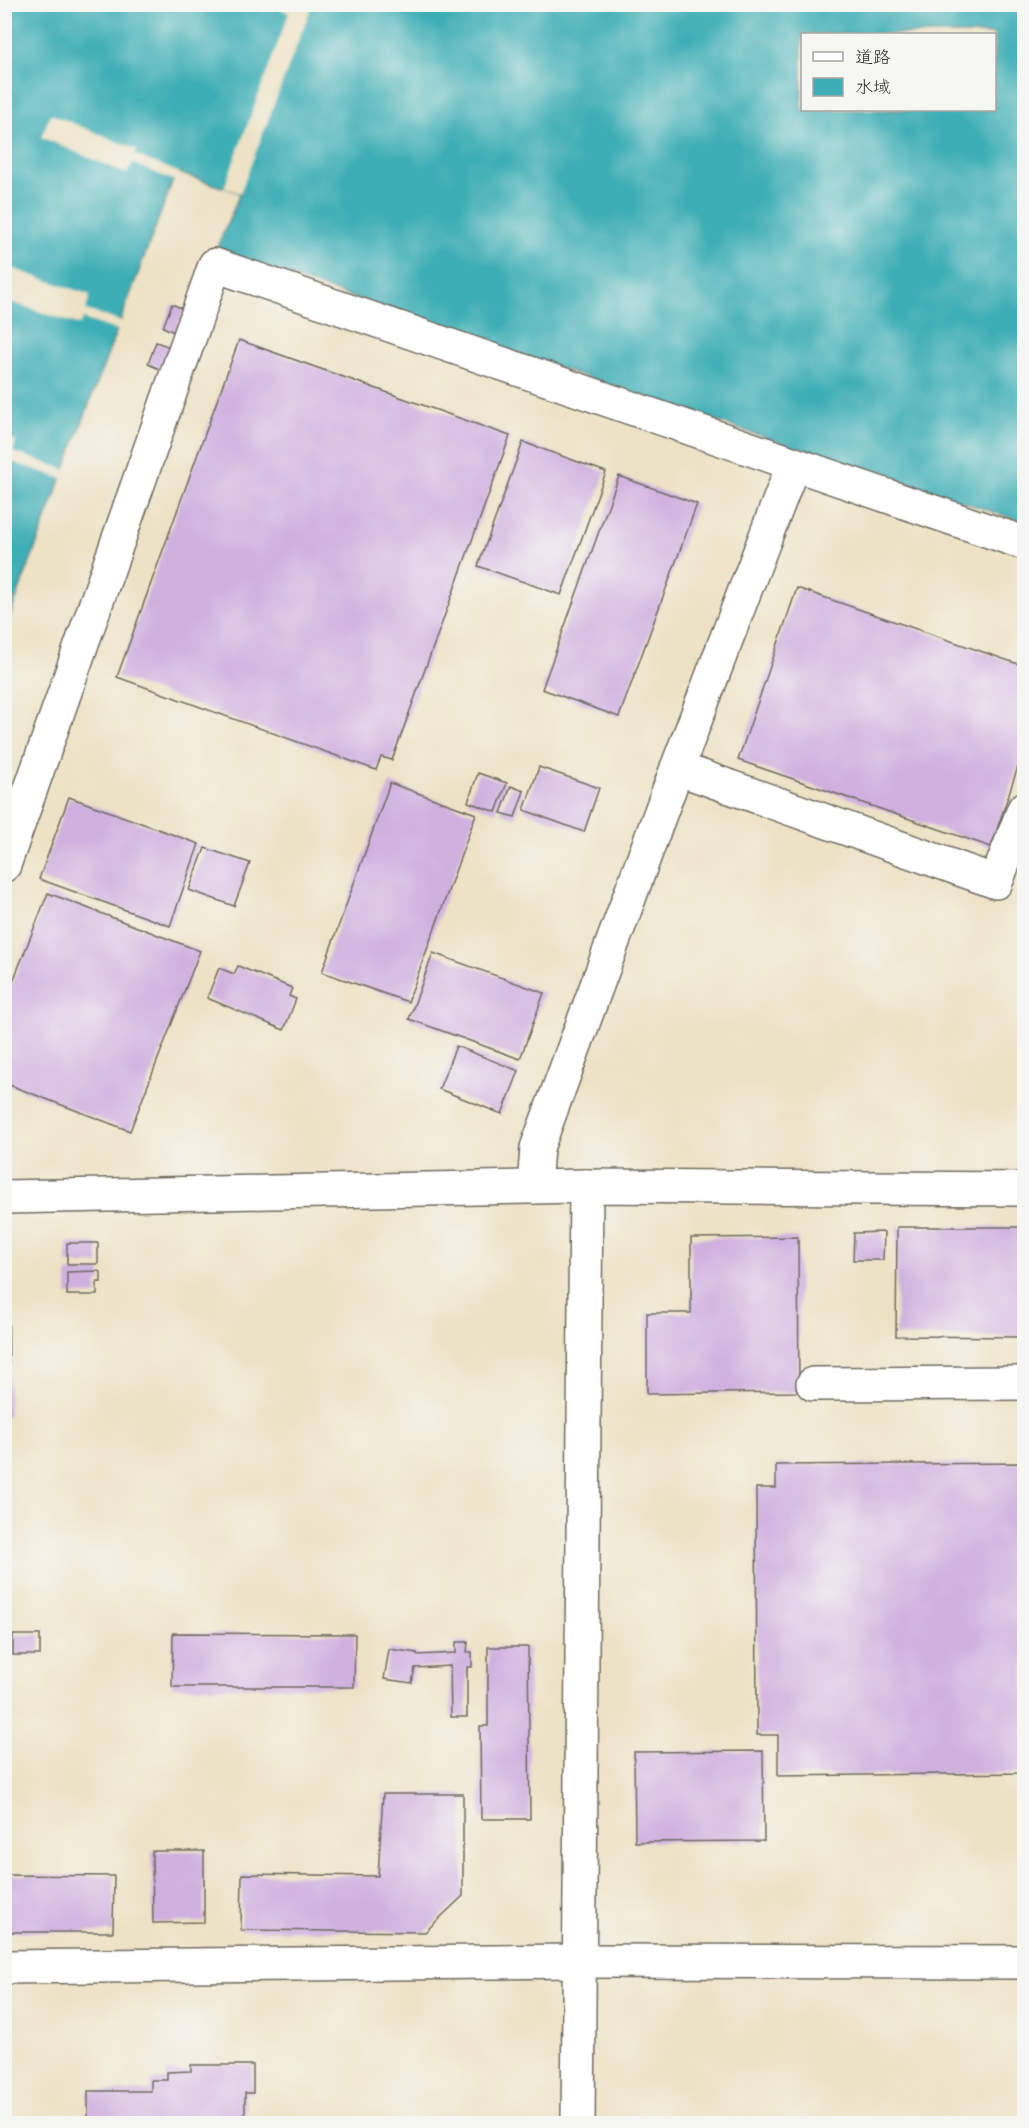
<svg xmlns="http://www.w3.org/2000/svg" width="1029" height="2128" viewBox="0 0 1029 2128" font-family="'Patrick Hand','Klee One',sans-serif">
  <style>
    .water { fill: #3daeb5; stroke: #346c70; stroke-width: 1.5; fill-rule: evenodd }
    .pier { fill: #ede2c5 }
    .building { fill: #d0b0df }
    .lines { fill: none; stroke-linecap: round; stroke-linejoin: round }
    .minor-casing { stroke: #6f6b61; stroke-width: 36 }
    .minor { stroke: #fff; stroke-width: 33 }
  </style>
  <rect width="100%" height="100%" fill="#f6f6f2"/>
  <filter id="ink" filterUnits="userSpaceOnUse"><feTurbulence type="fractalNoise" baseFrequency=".0167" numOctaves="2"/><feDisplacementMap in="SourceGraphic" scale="12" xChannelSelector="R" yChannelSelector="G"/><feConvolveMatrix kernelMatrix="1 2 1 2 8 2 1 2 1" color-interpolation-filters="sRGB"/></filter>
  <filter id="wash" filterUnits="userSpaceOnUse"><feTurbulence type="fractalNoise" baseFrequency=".008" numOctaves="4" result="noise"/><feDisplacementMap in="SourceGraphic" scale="24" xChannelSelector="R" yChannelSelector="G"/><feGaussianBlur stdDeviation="1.35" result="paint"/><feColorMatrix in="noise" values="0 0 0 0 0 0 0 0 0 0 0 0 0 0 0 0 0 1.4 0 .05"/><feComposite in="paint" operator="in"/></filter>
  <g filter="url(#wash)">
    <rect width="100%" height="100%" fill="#ede2c5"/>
    <path class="water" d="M5,5H1024V522L703,417L216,251L240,193L176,172L5,629ZM802,34H994V110H802Z"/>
    <g class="pier">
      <polygon points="273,5 312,5 240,193 224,188 289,13"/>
      <polygon points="51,114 137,150 135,155 180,173 179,176 177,175 175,181 132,163 127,174 41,137"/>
      <polygon points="5,266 90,295 86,310 122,322 119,331 83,319 80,325 5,300"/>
      <polygon points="5,437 16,441 13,452 67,470 64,479 10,461 8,467 5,466"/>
    </g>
    <g id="blocks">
      <g class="building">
        <polygon points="172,304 185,310 176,333 163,327"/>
        <polygon points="239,340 510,436 392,760 381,757 376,770 117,677"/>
        <polygon points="156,342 170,347 162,370 148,364"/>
        <polygon points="523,442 606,472 561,595 478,566"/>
        <polygon points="619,476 697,504 619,717 542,689"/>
        <polygon points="797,588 1024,666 1024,749 991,847 738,760"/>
        <polygon points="539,767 599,788 584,832 524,810"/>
        <polygon points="478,773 507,783 496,812 468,802"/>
        <polygon points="390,783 476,814 408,1002 322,972"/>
        <polygon points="511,786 524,791 515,817 501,813"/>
        <polygon points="69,797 199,844 170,926 39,879"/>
        <polygon points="205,848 250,863 234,906 189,890"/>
        <polygon points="48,893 200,951 130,1131 4,1083 4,1004"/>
        <polygon points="433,953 544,993 520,1059 409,1019"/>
        <polygon points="238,966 292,988 289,996 296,999 284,1030 207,998 219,968 234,974"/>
        <polygon points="456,1046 519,1071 502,1114 439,1089"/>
        <polygon points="897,1227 1024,1227 1024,1337 896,1336"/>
        <polygon points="884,1232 883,1260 853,1260 854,1233"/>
        <polygon points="798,1237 799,1392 647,1394 647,1313 691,1313 691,1238"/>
        <rect x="67" y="1243" width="31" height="21"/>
        <polygon points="4,1245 8,1245 9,1415 4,1415"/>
        <polygon points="97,1271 101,1272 101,1282 97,1282 97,1295 67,1295 67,1272"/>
        <polygon points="1024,1463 1024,1773 778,1776 778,1735 757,1735 756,1488 776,1488 776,1465"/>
        <polygon points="173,1633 355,1634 354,1687 172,1687"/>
        <rect x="13" y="1635" width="27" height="20"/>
        <polygon points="456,1642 468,1642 467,1652 472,1652 472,1667 467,1667 467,1717 451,1717 450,1666 415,1668 412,1683 384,1679 389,1649 417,1653 417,1655 456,1653"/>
        <polygon points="488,1647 528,1647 530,1819 481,1819 480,1726 488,1726"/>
        <polygon points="763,1751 764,1841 635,1842 634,1752"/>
        <polygon points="383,1794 463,1794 463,1896 425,1932 241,1930 242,1874 378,1876"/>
        <polygon points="152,1851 204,1851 204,1922 153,1923"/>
        <polygon points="4,1875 114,1876 113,1932 4,1932"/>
        <polygon points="191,2065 253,2065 253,2093 245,2093 245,2124 88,2124 88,2091 151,2091 151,2080 167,2080 167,2072 191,2071"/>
      </g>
    </g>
  </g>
  <g filter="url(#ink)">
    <use href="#blocks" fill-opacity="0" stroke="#6f6b61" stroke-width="1.5"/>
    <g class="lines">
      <defs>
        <g id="minor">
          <polyline points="677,768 996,882 1024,809"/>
          <polyline points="4,865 215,265 1024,543"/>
          <polyline points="534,1187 537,1148 677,768 793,465"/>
          <polyline points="4,1197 586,1186 1024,1189"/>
          <polyline points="813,1384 1024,1383"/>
          <polyline points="4,1967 579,1961 1024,1962"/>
          <polyline points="578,2124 586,1186"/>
        </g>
      </defs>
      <use href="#minor" class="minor-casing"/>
      <use href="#minor" class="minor"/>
    </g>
  </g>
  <rect width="1029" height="2128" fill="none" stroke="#f6f6f2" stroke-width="24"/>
  <rect x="801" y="33" width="195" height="78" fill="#f6f6f2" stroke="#a5a5a2" stroke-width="1.5"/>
  <rect x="813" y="52" width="30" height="9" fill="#ffffff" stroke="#a5a5a2" stroke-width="1.5"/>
  <text x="855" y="63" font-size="18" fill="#2b2b2b">道路</text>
  <rect x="813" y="78" width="30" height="18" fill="#3daeb5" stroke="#a5a5a2" stroke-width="1.5"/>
  <text x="855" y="93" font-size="18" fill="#2b2b2b">水域</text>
</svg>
